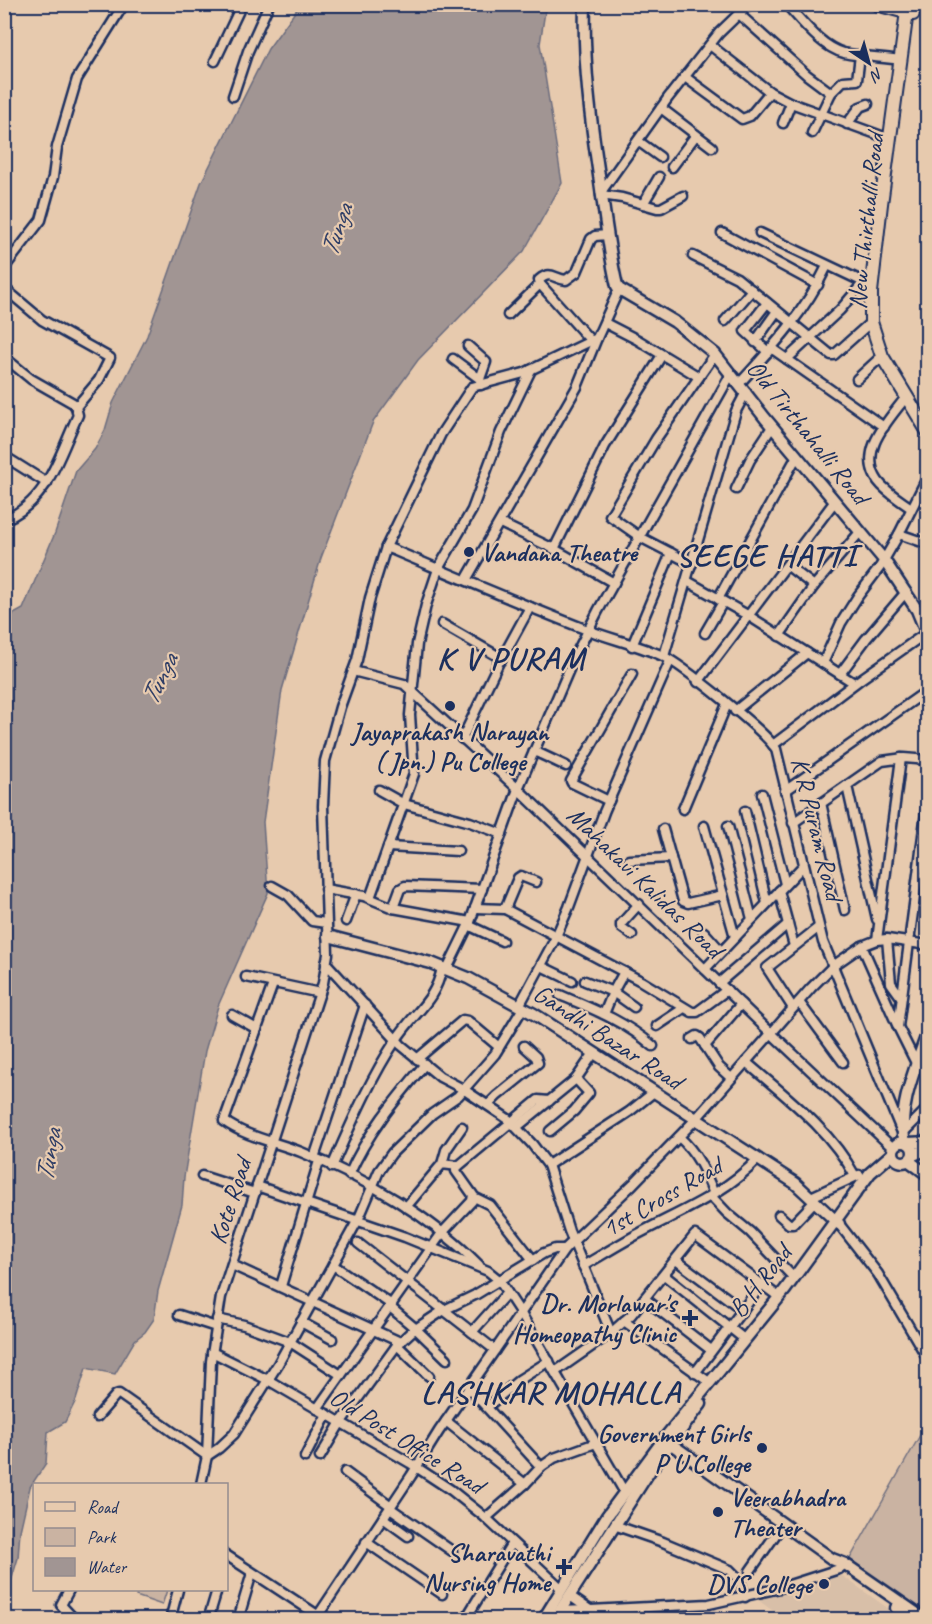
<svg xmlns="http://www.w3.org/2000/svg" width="932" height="1624" viewBox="0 0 932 1624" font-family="Caveat,sans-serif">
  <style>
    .built { fill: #d8bfa8 }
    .green { fill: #cab3a2; stroke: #727180; stroke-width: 1.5 }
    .water { fill: #a19593; stroke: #6b6c7e; stroke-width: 1.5 }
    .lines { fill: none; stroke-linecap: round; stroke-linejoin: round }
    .minor-casing { stroke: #1b2f5e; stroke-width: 13 }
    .major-casing { stroke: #1b2f5e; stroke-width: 15 }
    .highway-casing { stroke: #1b2f5e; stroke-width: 16 }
    .minor { stroke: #e7caae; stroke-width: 8 }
    .major { stroke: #e7caae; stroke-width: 10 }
    .highway { stroke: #e7caae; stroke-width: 12 }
    .poi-dot { fill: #1b2f5e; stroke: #e7caae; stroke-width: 2 }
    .labels { text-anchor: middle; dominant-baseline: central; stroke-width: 4.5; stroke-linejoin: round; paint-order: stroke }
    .street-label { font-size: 26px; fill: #1b2f5e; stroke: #e7caae }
    .poi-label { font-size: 26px; font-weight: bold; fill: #1b2f5e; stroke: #e7caae; text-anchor: end }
    .water-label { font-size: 27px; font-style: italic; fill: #2f3e66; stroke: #e7caae }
    .district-label { font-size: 32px; font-weight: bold; letter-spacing: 1.5px; fill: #1b2f5e; stroke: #e7caae }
  </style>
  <rect width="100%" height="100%" fill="#e7caae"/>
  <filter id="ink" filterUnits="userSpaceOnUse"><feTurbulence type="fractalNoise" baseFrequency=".0167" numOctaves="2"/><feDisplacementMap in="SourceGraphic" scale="12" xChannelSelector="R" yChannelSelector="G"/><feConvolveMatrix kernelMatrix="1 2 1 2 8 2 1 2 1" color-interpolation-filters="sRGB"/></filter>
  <g filter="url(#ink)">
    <polygon class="built" points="834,1570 903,1619 784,1619 754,1597"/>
    <g class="green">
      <polygon points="927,1423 927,1619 847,1564"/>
      <polygon points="138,1590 167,1590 162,1605 136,1596"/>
    </g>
    <polygon class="water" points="300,5 546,5 540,44 562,183 524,251 418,360 373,422 321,558 282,690 263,822 268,893 218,1006 205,1051 184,1177 182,1205 158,1291 154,1319 145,1332 135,1340 115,1374 86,1368 76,1400 65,1422 48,1432 46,1463 30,1487 20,1531 18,1558 5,1601 6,790 5,619 23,609 55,533 76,471 95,449 105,430 113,403 147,336 201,183 268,49"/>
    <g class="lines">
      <defs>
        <g id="minor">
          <path d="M786,4C802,21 821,47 844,53C862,57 883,57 901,60"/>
          <polyline points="739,14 807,75 831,93"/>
          <polyline points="710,45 770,92 791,103 890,139"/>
          <polyline points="215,61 242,4"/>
          <polyline points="685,77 742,119 750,116 770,92"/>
          <polyline points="233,96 248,51 269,4"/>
          <polyline points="661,108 712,147"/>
          <polyline points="783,123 791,103"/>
          <polyline points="847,124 860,107 868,104"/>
          <polyline points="812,133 831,93 843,81 857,80 860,55"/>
          <polyline points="638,141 660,157"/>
          <polyline points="672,167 696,135"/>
          <polyline points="601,192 668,98 719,33 749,4"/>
          <polyline points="601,195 622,198 657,208 661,208 683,196"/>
          <polyline points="643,204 659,177"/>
          <polyline points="722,233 818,285"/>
          <polyline points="760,233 872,286"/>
          <polyline points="693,256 737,278 831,355 834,355 871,322"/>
          <polyline points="4,268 41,220 53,177 57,147 77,79 124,4"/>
          <polyline points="540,284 591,341"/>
          <polyline points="4,288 42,320 110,358 99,380 76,407"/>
          <polyline points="767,303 745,331 768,352"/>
          <path d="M508,315L540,284L539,280C551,270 554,279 566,280L577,272L591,239L595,236L607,235"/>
          <polyline points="725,321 752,290"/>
          <polyline points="605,323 638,340 699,377"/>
          <polyline points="755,342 777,311"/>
          <polyline points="468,346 486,362 480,379 481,385"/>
          <polyline points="771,348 884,427"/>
          <path d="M4,357L31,379L73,403L76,407L78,415C59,455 49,501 4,520"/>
          <polyline points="453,359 480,379"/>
          <polyline points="787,359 840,310 863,283"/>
          <polyline points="857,379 882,356"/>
          <path d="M739,384C773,347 805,312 827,266"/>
          <path d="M906,397C889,420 857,451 878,481C886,492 900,500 911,508"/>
          <polyline points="4,456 47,483"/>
          <polyline points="736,489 750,460 772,427"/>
          <polyline points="500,523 554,549 614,583"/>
          <polyline points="899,534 928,544"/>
          <path d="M386,547C453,575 518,603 585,629C611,639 638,645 663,656C682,665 766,732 776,749L823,942L901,1130"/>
          <polyline points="554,549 605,446 662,355"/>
          <polyline points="692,564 640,537 610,516 656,439 715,354"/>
          <polyline points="787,565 814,586"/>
          <polyline points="466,580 577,387 597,338"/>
          <polyline points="687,581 749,616 854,683"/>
          <polyline points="718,599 797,456"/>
          <polyline points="442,624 501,658 462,739"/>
          <polyline points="705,633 723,602"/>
          <polyline points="779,636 814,586 860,532"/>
          <polyline points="632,646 671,553"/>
          <polyline points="664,656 736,411 746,392"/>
          <polyline points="501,660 530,607"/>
          <polyline points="823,663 841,623 858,596 880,567 899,534 928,476"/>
          <polyline points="353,671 404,684 518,789 771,1033 894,1149"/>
          <polyline points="840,674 866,639 906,592"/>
          <polyline points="698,682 835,501"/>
          <polyline points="735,711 807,653"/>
          <polyline points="773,745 858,681 926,633"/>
          <polyline points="534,751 566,766"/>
          <polyline points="847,786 877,919"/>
          <polyline points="379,790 404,804 470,822 502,834"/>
          <polyline points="785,791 928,690"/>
          <polyline points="762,794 785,884"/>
          <polyline points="609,801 572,783 571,781 632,674"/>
          <polyline points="821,803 845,910"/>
          <polyline points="683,809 727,704"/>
          <polyline points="745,811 767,903"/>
          <polyline points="793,823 882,761 904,758 928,760"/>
          <polyline points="704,826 735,937"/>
          <polyline points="728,826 752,919"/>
          <polyline points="663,829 683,901 688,903 723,895"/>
          <polyline points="388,847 458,851"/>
          <polyline points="629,860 671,858"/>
          <polyline points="272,886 288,895 312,921 326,923"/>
          <polyline points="325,889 364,896 393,908 470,922"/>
          <polyline points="779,891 794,946"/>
          <polyline points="370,898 414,774 410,715 417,644 426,605 438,569 472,510 501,432 531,370"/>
          <polyline points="393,908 400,889 405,886 482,889"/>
          <polyline points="475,908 505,909 641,981 692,1012 697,1012 727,990"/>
          <polyline points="505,909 518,878 521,876 536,882"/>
          <polyline points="346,921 356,894"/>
          <polyline points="468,925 502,941"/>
          <polyline points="704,932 721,951"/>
          <polyline points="632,935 621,927 621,924 639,904"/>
          <polyline points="887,939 891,983 901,997"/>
          <polyline points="877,940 901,758"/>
          <polyline points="862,946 898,1027"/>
          <polyline points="326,963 401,1045 440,1077 463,1089 508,1119 532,1144 548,1165 569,1231 611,1333"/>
          <polyline points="541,966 572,981"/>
          <polyline points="447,969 470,922 518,789 574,658 598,611 731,374"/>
          <polyline points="705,969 803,866"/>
          <polyline points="246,977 320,993"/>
          <polyline points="585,981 613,992 634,1007"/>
          <polyline points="719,983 788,924"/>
          <path d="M273,984L224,1121C246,1137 276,1142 301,1152C365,1178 430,1216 479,1265"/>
          <path d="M560,995C593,1009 626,1022 653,1046"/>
          <polyline points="799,1002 843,1062"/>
          <polyline points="519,1006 554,941 569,907 604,812 670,661"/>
          <polyline points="793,1008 767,968 819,927"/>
          <polyline points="604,1014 613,992 624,972"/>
          <polyline points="232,1015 257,1029"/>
          <polyline points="657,1026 684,1008"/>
          <polyline points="692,1039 697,1036 700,1038 719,1067 731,1078"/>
          <polyline points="705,1046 741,1004"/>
          <polyline points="417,1059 463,1020 468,1021 499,1047"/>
          <path d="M746,1062C785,1096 830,1129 855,1176"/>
          <polyline points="917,1065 898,1027 928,797"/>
          <polyline points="488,1105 497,1096 538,1063 536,1057 524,1046"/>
          <polyline points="517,1127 576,1079 594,1053"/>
          <polyline points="550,1131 574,1111 589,1093 576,1079"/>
          <polyline points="902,1134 928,1108"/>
          <path d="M679,1137C697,1153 705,1171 714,1194"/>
          <polyline points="314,1158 365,1005"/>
          <polyline points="442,1164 446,1150 462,1127"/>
          <polyline points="548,1165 629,1112 654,1092"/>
          <path d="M332,1167C351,1124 370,1079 396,1040C414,1012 435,1002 442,968"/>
          <path d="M349,1175C368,1132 395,1100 425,1064"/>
          <polyline points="202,1176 255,1193"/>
          <polyline points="257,1186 405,1237 488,1271 499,1280 520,1312 625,1493"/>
          <polyline points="711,1196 727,1213 750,1232 793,1277"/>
          <polyline points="474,1197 490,1205 533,1260"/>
          <polyline points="811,1197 859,1175"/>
          <polyline points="406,1207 442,1164 458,1166"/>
          <polyline points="779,1215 789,1224 793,1224 815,1201"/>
          <polyline points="839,1224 878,1274 928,1359"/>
          <polyline points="358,1243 495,1350"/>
          <polyline points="676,1260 743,1310"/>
          <polyline points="232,1265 400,1342"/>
          <polyline points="333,1265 392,1305"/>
          <path d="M583,1266C602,1255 621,1243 640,1233C681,1211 725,1194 758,1159"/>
          <polyline points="664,1275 744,1339"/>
          <polyline points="281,1286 319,1161"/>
          <polyline points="645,1299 711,1350"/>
          <polyline points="390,1307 416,1329 447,1359"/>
          <polyline points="179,1315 216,1327"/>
          <polyline points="217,1319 244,1325 290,1342 341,1375"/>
          <polyline points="624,1321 709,1382"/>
          <polyline points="301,1322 332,1339"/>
          <polyline points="472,1332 507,1293"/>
          <polyline points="397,1345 429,1376"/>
          <polyline points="212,1352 268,1380 410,1463 451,1490 486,1518 562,1589"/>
          <polyline points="555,1372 611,1333 631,1315 695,1235 779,1297"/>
          <polyline points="695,1373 762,1284"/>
          <polyline points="469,1388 541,1467"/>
          <polyline points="487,1407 519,1380 549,1361"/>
          <polyline points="317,1409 442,1233 472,1201 473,1195 456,1171 456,1168 538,1100 549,1101"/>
          <polyline points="97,1417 116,1395 119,1394 207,1456 219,1448 234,1434 278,1364 359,1218 379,1171 392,1153 432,1114 458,1096 495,1054 523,1008"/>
          <polyline points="446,1421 525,1484"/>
          <polyline points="305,1457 327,1414"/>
          <polyline points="320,1457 341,1422 397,1345 411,1332 444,1310 475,1295 544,1253 555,1249 565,1249"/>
          <polyline points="345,1472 391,1506"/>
          <polyline points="201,1484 207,1456 211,1361 221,1297 323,983 328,954 323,806 325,761 340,707 357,660 370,598 386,547 441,434 472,387 524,373 597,338 619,289"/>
          <polyline points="390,1508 452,1551"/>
          <polyline points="383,1518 408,1536"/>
          <polyline points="486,1518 525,1484 541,1467 554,1458 596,1443"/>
          <polyline points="614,1525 663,1542 730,1570 739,1579 745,1597"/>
          <polyline points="366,1542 442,1594"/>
          <polyline points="226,1555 325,1620"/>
          <polyline points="750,1571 783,1524"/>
          <polyline points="69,1590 61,1605 75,1620"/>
          <polyline points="570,1596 590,1610 709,1604 780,1588 839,1569 845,1564"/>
          <polyline points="559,1611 589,1610"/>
          <polyline points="170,1620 178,1590"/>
          <polyline points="208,1620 217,1590"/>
          <polyline points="238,1620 252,1573"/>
          <polyline points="315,1620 411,1476 439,1431 565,1249 633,1184 695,1120 811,988 833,966 862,946 877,940 887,939 928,945"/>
          <polyline points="465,1620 512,1543"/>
        </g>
        <g id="major">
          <path d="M585,4C583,64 591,123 600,182C605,217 609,252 617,286L619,289L675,322L715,354L765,418L884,560L917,610L928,637"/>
          <polyline points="328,936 431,963 468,978 534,1014 795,1183 839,1224"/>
          <circle cx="903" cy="1152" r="10"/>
          <path d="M905,1142C896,1110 918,1062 928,1031"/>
          <polyline points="908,1143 928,1142"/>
          <polyline points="913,1155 928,1149"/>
          <polyline points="909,1161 928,1175"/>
          <polyline points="667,1441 832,1559 845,1564 926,1620"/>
          <polyline points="896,1608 913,1620"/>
          <polyline points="543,1620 607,1516 664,1439 785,1290 870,1173 893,1153"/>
          <polyline points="554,1620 651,1469 701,1404"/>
        </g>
        <g id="highway">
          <polyline points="876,4 913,14"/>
          <polyline points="908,4 881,204 871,292 871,322 882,356 928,432"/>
        </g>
      </defs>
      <use href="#minor" class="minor-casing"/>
      <use href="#major" class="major-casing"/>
      <use href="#highway" class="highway-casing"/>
      <use href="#minor" class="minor"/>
      <use href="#major" class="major"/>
      <use href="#highway" class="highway"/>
    </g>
  </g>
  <g class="poi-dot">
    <circle cx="469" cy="552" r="6"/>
    <circle cx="450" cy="706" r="6"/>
    <path d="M687 1309h6v6h6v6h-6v6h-6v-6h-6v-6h6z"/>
    <circle cx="762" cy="1448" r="6"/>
    <circle cx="718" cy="1512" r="6"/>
    <path d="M561 1558h6v6h6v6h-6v6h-6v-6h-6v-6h6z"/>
    <circle cx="824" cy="1584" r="6"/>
  </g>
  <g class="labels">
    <g class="street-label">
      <text transform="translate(866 221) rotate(-84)">New Thirthalli Road</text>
      <text transform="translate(808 432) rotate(51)">Old Tirthahalli Road</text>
      <text transform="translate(817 829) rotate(76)">K R Puram Road</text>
      <text transform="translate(645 882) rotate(44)">Mahakavi Kalidas Road</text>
      <text transform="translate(608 1037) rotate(33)">Gandhi Bazar Road</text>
      <text transform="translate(662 1197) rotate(-30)">1st Cross Road</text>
      <text transform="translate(230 1201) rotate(-72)">Kote Road</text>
      <text transform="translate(760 1281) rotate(-52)">B H Road</text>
      <text transform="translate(407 1441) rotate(32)">Old Post Office Road</text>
    </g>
    <g class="poi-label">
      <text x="481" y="552" text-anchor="start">Vandana Theatre</text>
      <text x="450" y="731" text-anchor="middle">Jayaprakash Narayan<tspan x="450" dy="30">( Jpn.) Pu College</tspan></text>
      <text x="676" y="1303">Dr. Morlawar's<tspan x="676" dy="30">Homeopathy Clinic</tspan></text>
      <text x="750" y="1433">Government Girls<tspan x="750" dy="30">P U College</tspan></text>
      <text x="730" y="1497" text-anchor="start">Veerabhadra<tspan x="730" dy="30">Theater</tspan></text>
      <text x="550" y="1552">Sharavathi<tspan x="550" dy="30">Nursing Home</tspan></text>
      <text x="812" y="1584">DVS College</text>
    </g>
    <g class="water-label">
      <text transform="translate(336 230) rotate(-71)">Tunga</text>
      <text transform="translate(159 679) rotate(-64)">Tunga</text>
      <text transform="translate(48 1155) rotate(-80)">Tunga</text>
    </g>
    <g class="district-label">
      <text x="767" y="555">SEEGE HATTI</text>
      <text x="511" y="658">K V PURAM</text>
      <text x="551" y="1392">LASHKAR MOHALLA</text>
    </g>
  </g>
  <rect width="932" height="1624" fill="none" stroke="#e7caae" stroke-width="24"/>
  <rect x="12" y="12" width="908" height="1600" fill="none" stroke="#1b2f5e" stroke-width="2" filter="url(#ink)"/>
  <rect x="33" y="1483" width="195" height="108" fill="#e7caae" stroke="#958c8e" stroke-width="1.5"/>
  <rect x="45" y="1502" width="30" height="9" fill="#e7caae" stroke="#958c8e" stroke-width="1.5"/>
  <text x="87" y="1513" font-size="18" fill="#1b2f5e">Road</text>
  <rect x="45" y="1528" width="30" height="18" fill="#cab3a2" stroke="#958c8e" stroke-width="1.5"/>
  <text x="87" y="1543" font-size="18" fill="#1b2f5e">Park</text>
  <rect x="45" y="1558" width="30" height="18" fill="#a19593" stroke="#958c8e" stroke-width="1.5"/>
  <text x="87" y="1573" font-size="18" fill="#1b2f5e">Water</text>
  <g transform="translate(869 63) rotate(144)" stroke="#e7caae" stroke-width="4.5" paint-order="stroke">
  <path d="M0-4.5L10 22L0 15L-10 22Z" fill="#1b2f5e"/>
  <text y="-9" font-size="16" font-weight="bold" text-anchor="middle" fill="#1b2f5e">N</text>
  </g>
</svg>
